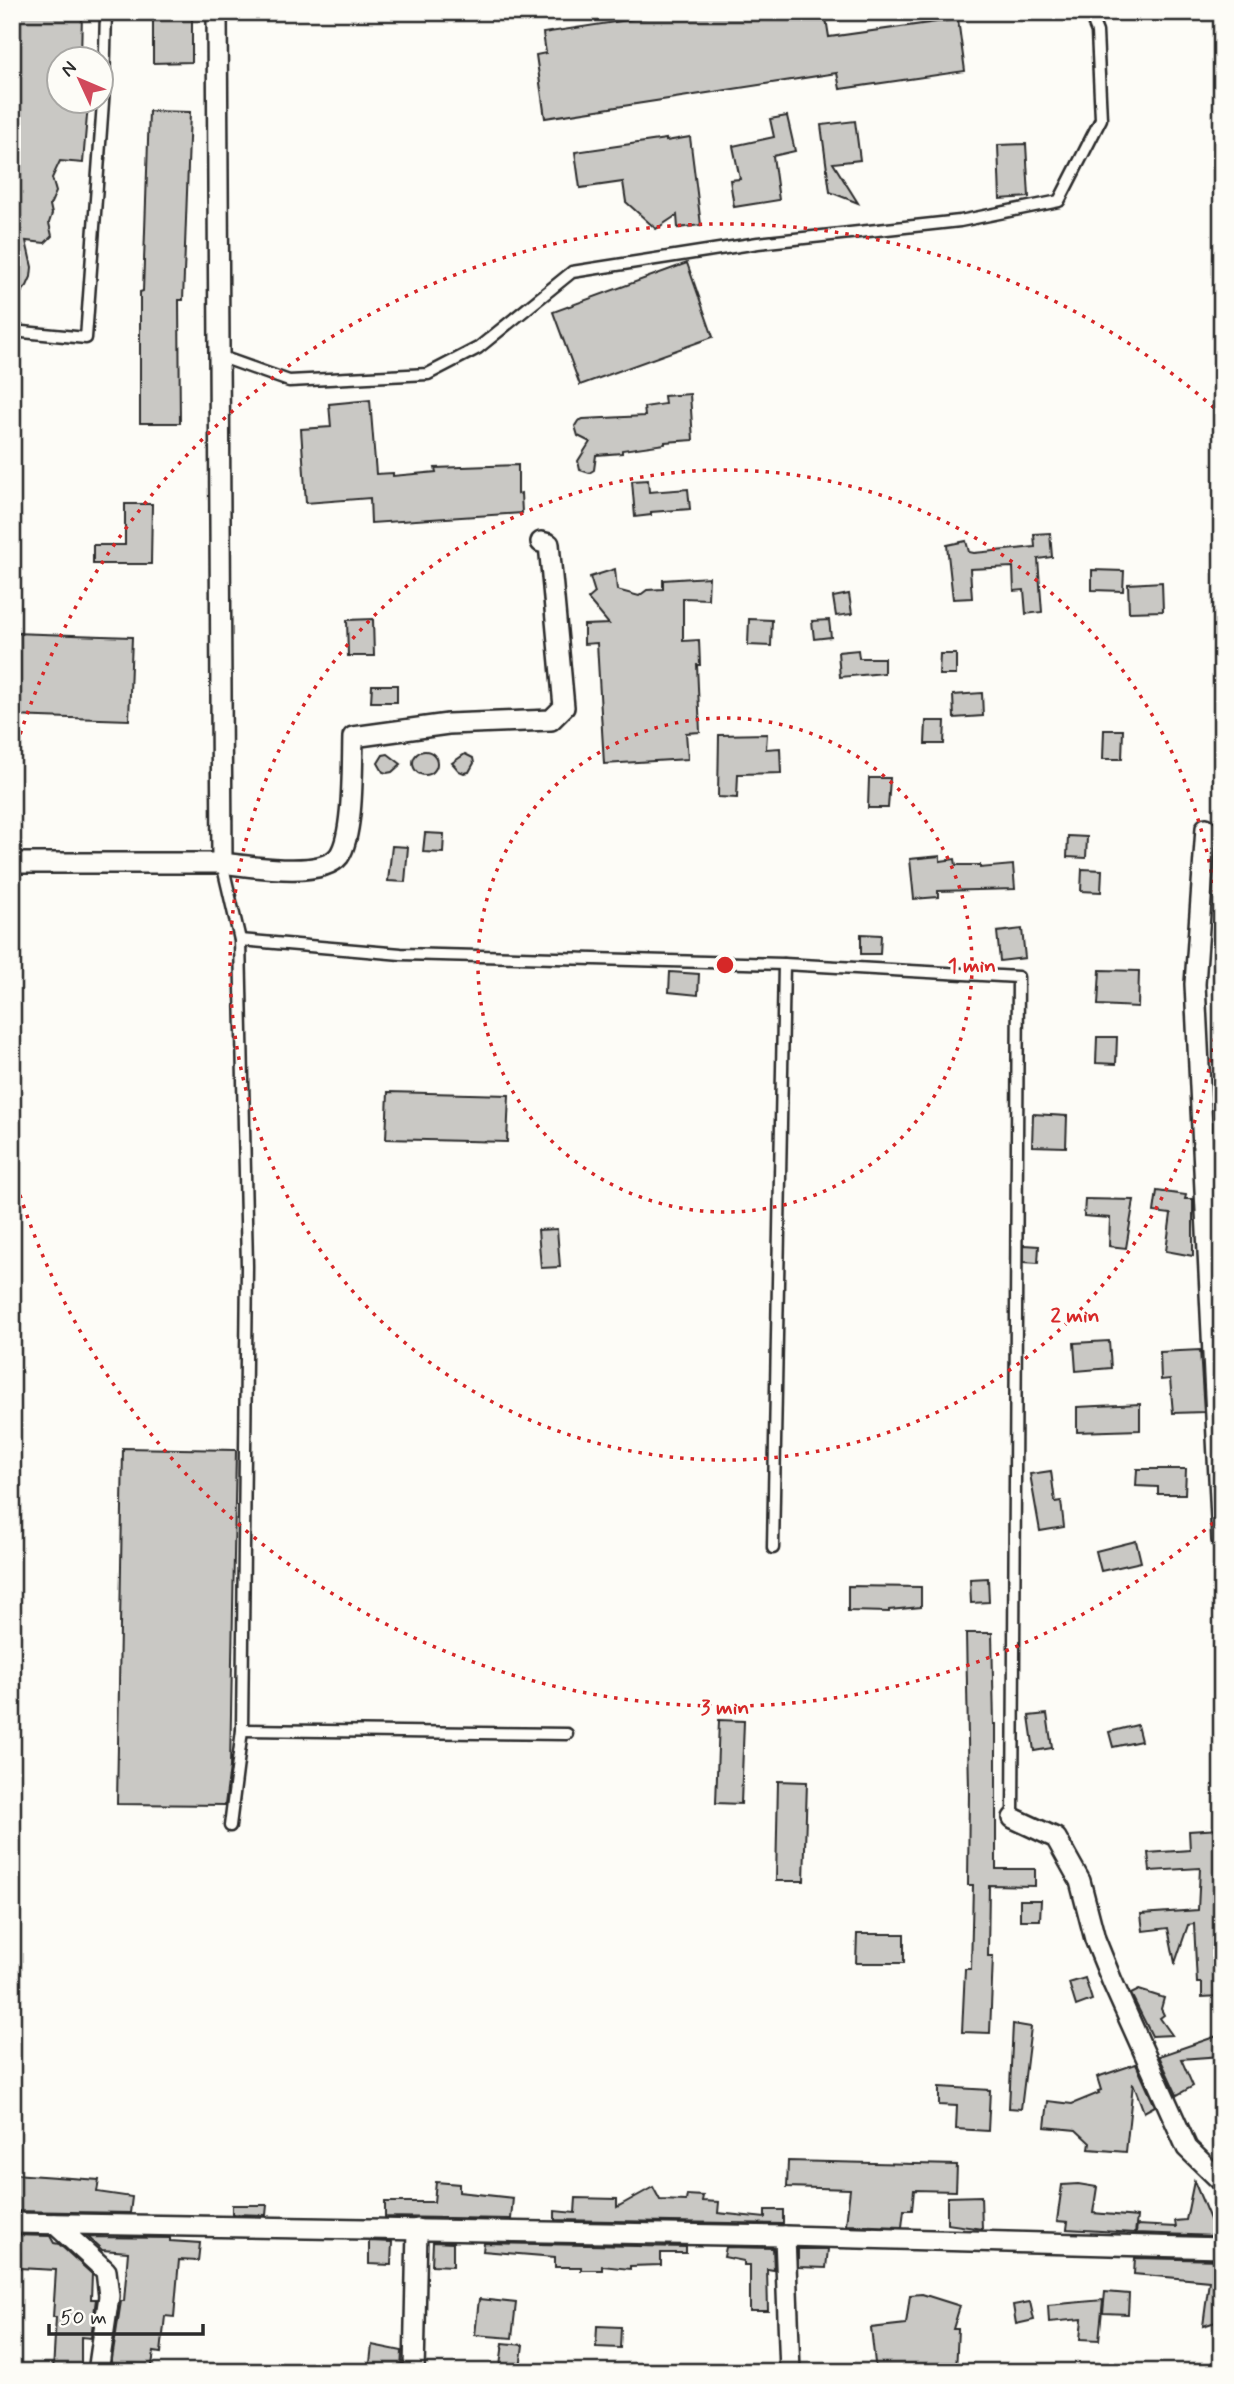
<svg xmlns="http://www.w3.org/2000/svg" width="1234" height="2384" viewBox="0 0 1234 2384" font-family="Mynerve,sans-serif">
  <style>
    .building { fill: #c9c8c4; stroke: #2b2b2b; stroke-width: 2 }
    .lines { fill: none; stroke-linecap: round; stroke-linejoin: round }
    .lane-casing { stroke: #2b2b2b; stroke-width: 15 }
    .street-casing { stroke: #2b2b2b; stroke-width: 24 }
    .lane { stroke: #fdfcf7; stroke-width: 10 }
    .street { stroke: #fdfcf7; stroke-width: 19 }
    .ring { fill: none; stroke: #d62828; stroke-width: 3.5; stroke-dasharray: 3.5 7 }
    .centre { fill: #d62828; stroke: #fdfcf7; stroke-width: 3.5 }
    .ring-label { font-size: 21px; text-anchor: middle; font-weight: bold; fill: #d62828; stroke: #fdfcf7; stroke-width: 6; stroke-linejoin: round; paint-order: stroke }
  </style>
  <rect width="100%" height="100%" fill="#fdfcf7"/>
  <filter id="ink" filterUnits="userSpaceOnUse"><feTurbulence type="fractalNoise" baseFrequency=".0143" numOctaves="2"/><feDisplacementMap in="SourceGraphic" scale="14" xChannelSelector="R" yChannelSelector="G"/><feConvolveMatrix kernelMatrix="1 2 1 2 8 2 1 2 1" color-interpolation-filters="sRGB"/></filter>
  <g filter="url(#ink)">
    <g class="building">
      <polygon points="12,12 82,12 81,60 60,60 60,102 80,102 80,104 88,104 83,163 60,161 52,178 56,192 50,205 52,214 49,223 52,236 45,243 26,241 32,267 31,277 27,286 12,303"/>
      <polygon points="153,12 192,12 192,62 153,63"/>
      <polygon points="680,12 825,12 829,37 958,19 965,71 840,89 837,73 545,118 536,55 546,53 543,33"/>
      <polygon points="149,111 190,112 183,300 179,300 180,423 140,423 140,292 143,291"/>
      <polygon points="787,116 795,151 773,156 779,200 734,207 730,180 740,179 733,146 774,137 770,119"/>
      <polygon points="855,121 860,160 833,163 858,203 830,192 821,125"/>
      <polygon points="690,137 701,225 678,228 677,215 656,229 626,202 623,182 580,188 575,152 666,139 666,141"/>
      <polygon points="1026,144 1029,197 1000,199 998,145"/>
      <polygon points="687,263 713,337 580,385 553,312"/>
      <polygon points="690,394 693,440 665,442 665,444 622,450 622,453 596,455 594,470 589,473 580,470 578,461 590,442 578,436 575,426 578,421 583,419 645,416 644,407 665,404 664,396"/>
      <polygon points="370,400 376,474 393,473 393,476 436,472 435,468 518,465 518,494 521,493 522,513 371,523 370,498 306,503 301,429 331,427 329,404"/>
      <polygon points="648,480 649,492 688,489 690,509 651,512 651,515 635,517 632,481"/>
      <polygon points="125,504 152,504 151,564 93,564 93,545 125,545"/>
      <polygon points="1050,533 1052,557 1038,559 1042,612 1026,614 1024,590 1014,591 1013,567 970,569 972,598 953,599 947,545 966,541 969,552 974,553 1035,547 1034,534"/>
      <polygon points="615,569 617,590 639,596 647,590 663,589 663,580 709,577 708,599 683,598 683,641 699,640 700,665 697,665 700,732 686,733 688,759 604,764 597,643 584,644 584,625 609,624 588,599 595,593 590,577"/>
      <polygon points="1092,570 1124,571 1123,591 1092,590"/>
      <polygon points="1162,582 1163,611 1129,612 1128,584"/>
      <polygon points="849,594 852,614 836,616 833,597"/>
      <polygon points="373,619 374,656 348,656 347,620"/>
      <polygon points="749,619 772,620 771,646 748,645"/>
      <polygon points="829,620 831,637 814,639 812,621"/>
      <polygon points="12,633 132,637 129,720 12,716"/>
      <polygon points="858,650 859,658 884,658 884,673 840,677 838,652"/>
      <polygon points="940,654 956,654 956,675 939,675"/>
      <polygon points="372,685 397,685 397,702 371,702"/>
      <polygon points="982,693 983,716 954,718 953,695"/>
      <polygon points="926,721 945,721 944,744 925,744"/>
      <polygon points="1104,730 1123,730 1122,759 1103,759"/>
      <polygon points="767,734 766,749 780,748 781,773 738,774 737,798 718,797 719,735"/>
      <circle cx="425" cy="763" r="12"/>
      <polygon points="388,754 401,764 392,772 387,773 383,772 378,763 383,755"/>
      <polygon points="465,754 473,758 474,763 469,772 464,773 459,771 452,763"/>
      <polygon points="869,778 890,778 888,808 868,808"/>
      <polygon points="425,833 444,834 443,853 423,852"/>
      <polygon points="1068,836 1087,837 1086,858 1067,857"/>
      <polygon points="392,846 408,847 405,882 388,881"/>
      <polygon points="940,856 940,861 955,859 956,865 980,865 980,868 1013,865 1015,889 938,891 938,897 914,899 910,859"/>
      <polygon points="1082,869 1102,870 1101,892 1081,891"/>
      <polygon points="1022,929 1025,958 1000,961 997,932"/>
      <polygon points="861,934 881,935 880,954 861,954"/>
      <polygon points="1100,970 1139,971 1138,1007 1098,1005"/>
      <polygon points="670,972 699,974 698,995 669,992"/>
      <polygon points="1097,1037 1117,1037 1116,1064 1096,1063"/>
      <polygon points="388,1092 509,1095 507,1142 386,1139"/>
      <polygon points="1033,1114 1067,1116 1066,1147 1032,1146"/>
      <polygon points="1157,1191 1186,1195 1185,1199 1193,1199 1193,1256 1166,1251 1171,1214 1154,1212"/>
      <polygon points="1085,1199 1134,1200 1126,1248 1109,1246 1110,1218 1084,1216"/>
      <polygon points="557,1229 560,1267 541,1268 538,1230"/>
      <polygon points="1024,1245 1039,1246 1038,1263 1024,1262"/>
      <polygon points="1109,1341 1111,1368 1076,1371 1074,1343"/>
      <polygon points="1200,1350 1204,1412 1173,1413 1170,1379 1161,1380 1160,1352"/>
      <polygon points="1140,1404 1140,1430 1077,1432 1077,1407"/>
      <polygon points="123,1448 236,1450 230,1767 225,1805 117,1804"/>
      <polygon points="1137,1469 1186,1469 1185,1494 1158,1494 1158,1487 1136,1486"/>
      <polygon points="1051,1471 1055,1502 1061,1501 1064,1527 1040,1531 1030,1474"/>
      <polygon points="1136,1541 1141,1562 1101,1571 1096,1551"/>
      <polygon points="988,1578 989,1602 971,1603 970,1579"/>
      <polygon points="848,1586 921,1587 921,1607 889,1610 889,1612 848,1611"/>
      <polygon points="966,1633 992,1633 994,1724 996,1724 996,1869 1035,1869 1035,1886 989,1885 988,1956 993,1956 990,2033 962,2032 965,1969 971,1969 973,1885 968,1885 969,1790"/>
      <polygon points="1047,1714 1052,1748 1034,1751 1029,1716"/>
      <polygon points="719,1720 744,1721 741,1804 716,1803"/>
      <polygon points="1137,1725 1141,1741 1113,1747 1109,1732"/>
      <polygon points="778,1781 807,1782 804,1881 776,1881"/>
      <polygon points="1220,1829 1222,1915 1216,1915 1219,1963 1221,1963 1220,1996 1202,1997 1202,1983 1197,1983 1194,1924 1188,1925 1175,1963 1168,1928 1143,1931 1141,1914 1198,1910 1200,1868 1150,1871 1148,1853 1190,1850 1189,1831"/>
      <polygon points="1020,1900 1041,1900 1040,1920 1020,1920"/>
      <polygon points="857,1934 904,1934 904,1963 856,1963"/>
      <polygon points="1085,1978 1092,2000 1076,2006 1069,1983"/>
      <polygon points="1139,1990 1164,1998 1161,2009 1164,2015 1160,2018 1172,2035 1152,2036 1131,1994"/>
      <polygon points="1013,2024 1031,2027 1021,2109 1009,2108"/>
      <polygon points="1220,2035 1221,2056 1181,2059 1193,2086 1177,2095 1159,2056"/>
      <polygon points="1136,2064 1155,2106 1144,2112 1133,2083 1126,2152 1089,2149 1090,2143 1076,2130 1045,2127 1048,2101 1072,2104 1099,2093 1098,2091 1101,2090 1097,2077"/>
      <polygon points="939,2087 990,2090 988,2131 956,2129 957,2106 939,2105"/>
      <polygon points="788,2161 957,2165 956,2191 914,2190 912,2210 904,2210 902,2227 846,2225 850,2189 787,2187"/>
      <polygon points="13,2174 99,2180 97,2192 132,2197 130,2213 12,2211"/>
      <polygon points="1194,2181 1217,2236 1136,2233 1137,2225 1176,2227 1175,2221 1186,2220"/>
      <polygon points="436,2182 459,2184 459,2192 513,2198 511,2219 385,2217 385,2202 434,2202"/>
      <polygon points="1078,2184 1097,2187 1093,2213 1137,2217 1135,2233 1067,2229 1068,2222 1057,2221 1062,2185"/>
      <polygon points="653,2187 660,2200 686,2201 687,2195 703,2196 702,2201 719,2202 718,2213 765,2218 765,2210 783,2210 783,2224 555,2220 555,2211 575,2213 576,2198 617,2199 617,2207"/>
      <polygon points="981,2196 982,2229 947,2224 947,2197"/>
      <polygon points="232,2205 267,2205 266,2215 232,2214"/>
      <polygon points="12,2235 50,2236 54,2243 59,2244 92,2274 91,2299 96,2299 91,2338 81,2337 81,2372 53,2372 56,2317 53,2317 56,2270 19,2268 20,2253 12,2254"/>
      <polygon points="88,2237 170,2238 170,2241 200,2243 198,2261 179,2260 174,2317 165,2316 161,2353 154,2352 151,2372 110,2372 121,2301 124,2301 128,2252 102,2250"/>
      <polygon points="369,2241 392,2242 391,2265 369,2264"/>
      <polygon points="433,2242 453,2243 453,2266 432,2265"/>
      <polygon points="484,2243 686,2247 686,2253 661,2253 661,2265 630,2266 630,2269 602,2266 602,2270 581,2270 581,2267 555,2267 555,2257 483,2251"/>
      <polygon points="726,2247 773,2248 774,2270 767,2269 768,2311 750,2311 750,2265 744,2265 744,2261 724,2257"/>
      <polygon points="798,2249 828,2249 826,2268 798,2267"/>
      <polygon points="1135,2258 1222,2260 1222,2320 1203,2326 1209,2281 1134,2274"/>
      <polygon points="1105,2292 1129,2294 1128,2314 1103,2313"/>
      <polygon points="922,2294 960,2306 953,2329 958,2329 956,2372 876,2372 871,2328 906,2324 910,2295"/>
      <polygon points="479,2299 516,2303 512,2338 475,2335"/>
      <polygon points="1103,2300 1099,2340 1080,2339 1082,2319 1049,2322 1048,2305"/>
      <polygon points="1030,2302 1034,2320 1016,2324 1013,2305"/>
      <polygon points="597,2326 621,2327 620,2348 596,2347"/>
      <polygon points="503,2343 523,2345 520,2368 500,2366"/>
      <polygon points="372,2345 402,2351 401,2372 369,2372"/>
    </g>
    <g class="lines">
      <defs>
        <g id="lane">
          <polyline points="12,331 86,338 104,88 106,12"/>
          <polyline points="219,356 289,381 428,374 478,348 572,272 758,243 960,221 1059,201 1101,119 1097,32 1089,12"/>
          <polyline points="222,863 240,940 247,1266 242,1730 230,1826"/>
          <polyline points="240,940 401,954 784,964 1018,977 1013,1818"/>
          <polyline points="773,1548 784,964"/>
          <polyline points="242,1730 567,1734"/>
        </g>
        <g id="street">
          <polyline points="1206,828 1195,984 1222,1540"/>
          <polyline points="12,863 222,863 217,12"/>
          <path d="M222,863C249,866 321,879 339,856C354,835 352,764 353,737L448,724L551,720L564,707L549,544L541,542"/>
          <polyline points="1013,1818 1056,1838 1080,1881 1095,1939 1112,1981 1187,2148 1222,2182"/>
          <polyline points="12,2223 785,2236 1222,2248"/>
          <polyline points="55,2224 106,2271 109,2296 98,2372"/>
          <polyline points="785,2236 790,2372"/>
          <polyline points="414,2372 417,2229"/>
        </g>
      </defs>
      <use href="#lane" class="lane-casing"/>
      <use href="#street" class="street-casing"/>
      <use href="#lane" class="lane"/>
      <use href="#street" class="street"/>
    </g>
  </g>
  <g class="ring">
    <circle cx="725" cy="965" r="247"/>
    <circle cx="725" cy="965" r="495"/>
    <path d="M1221 1516A742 742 0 0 1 14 1176M14 754A742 742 0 0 1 1221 414"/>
  </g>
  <circle cx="725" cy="965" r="10" class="centre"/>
  <g class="ring-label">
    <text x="972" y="972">1 min</text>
    <text x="1075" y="1322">2 min</text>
    <text x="725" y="1714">3 min</text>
  </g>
  <rect width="1234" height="2384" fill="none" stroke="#fdfcf7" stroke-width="42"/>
  <rect x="21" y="21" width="1192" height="2342" fill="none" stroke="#2b2b2b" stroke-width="2.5" filter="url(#ink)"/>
  <g transform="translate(80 80) rotate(314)"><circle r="33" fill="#fdfcf7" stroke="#a9a8a5" stroke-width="2"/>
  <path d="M0-5L12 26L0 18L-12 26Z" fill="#d1495b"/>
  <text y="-10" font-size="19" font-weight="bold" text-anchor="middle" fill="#2b2b2b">N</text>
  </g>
  <path d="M49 2324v10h154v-10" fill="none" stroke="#2b2b2b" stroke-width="3.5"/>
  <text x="60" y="2324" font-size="21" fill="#2b2b2b" stroke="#fdfcf7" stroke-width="5" paint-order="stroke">50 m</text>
</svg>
